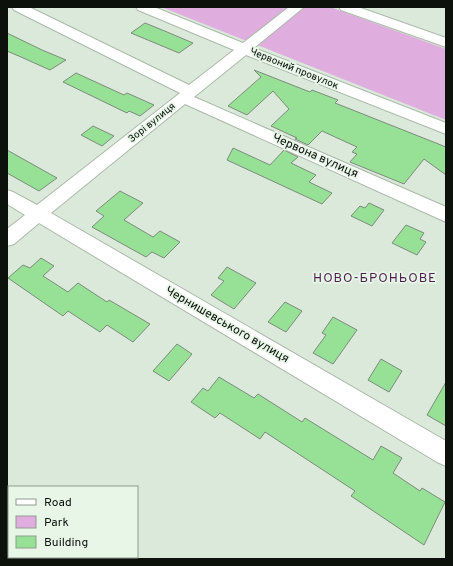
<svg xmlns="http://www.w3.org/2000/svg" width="453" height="566" viewBox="0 0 453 566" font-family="Overpass,sans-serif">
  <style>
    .green { fill: #dfaedf }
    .building { fill: #97e196; stroke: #7d8b7d }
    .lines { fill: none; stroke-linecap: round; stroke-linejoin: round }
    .minor-casing { stroke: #abb9aa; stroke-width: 2 }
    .minor { fill: #fff; fill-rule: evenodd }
    .labels { text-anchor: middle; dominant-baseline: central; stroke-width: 3.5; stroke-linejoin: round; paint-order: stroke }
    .far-street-label { font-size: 10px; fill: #0c110c; stroke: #e7f6e7 }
    .street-label { font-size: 12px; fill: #0c110c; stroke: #e7f6e7 }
    .neighbourhood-label { font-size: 13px; letter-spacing: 1px; fill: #4e1e4f; stroke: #e7f6e7 }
  </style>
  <rect width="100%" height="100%" fill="#dae9da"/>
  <polygon class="green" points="161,7 330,7 446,49 446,120"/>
  <g class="building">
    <polygon points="145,23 167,32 193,43 179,53 131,33"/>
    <polygon points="7,33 42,50 66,60 50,70 21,57 7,51"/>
    <polygon points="254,70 310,92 312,90 338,100 335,103 446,147 446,175 424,159 404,184 350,162 357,154 352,152 357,147 322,131 308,145 295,139 297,138 271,126 289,109 273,91 247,115 228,106 261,77"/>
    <polygon points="76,73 124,95 127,93 154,105 140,116 129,111 127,113 63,82"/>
    <polygon points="93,126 114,136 102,146 81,135"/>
    <polygon points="233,148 270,165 284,150 298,157 291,163 316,175 309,182 332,193 322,204 227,160"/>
    <polygon points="7,150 57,178 39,191 7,173"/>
    <polygon points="120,191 143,203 124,220 153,237 160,231 180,242 164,258 152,252 146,257 92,227 104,216 96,211"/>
    <polygon points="369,203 384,210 372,226 351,216 360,206 365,208"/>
    <polygon points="406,225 424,233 420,239 426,242 417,255 392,243"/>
    <polygon points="41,258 54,266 43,276 68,292 78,283 107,302 109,300 150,324 133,342 107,325 100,332 68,311 63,316 8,278 23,265 30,268"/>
    <polygon points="227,267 256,283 234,309 211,295 224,281 218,278"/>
    <polygon points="285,302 302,311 286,332 268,322"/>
    <polygon points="333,317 357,330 333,364 313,353 326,335 322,333"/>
    <polygon points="177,344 192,354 169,381 153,371"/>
    <polygon points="381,359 402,371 389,392 368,380"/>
    <polygon points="219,377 254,398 258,394 302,422 305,418 373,460 381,446 402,458 393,473 420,491 422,488 445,502 424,545 351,496 355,491 265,432 260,439 220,413 215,418 191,402 203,388 208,391"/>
    <polygon points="446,382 446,426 427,415"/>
  </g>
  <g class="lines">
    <defs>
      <g id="minor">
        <polygon points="12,7 29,7 189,85 234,50 138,10 136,7 154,7 243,43 289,7 304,7 254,48 446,123 446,134 246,55 194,97 446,207 446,222 185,104 51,213 446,441 446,466 437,462 39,223 14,244 7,246 7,229 25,215 7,204 7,190 13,192 37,205 180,93 14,10"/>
        <polygon points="339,7 358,7 446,38 446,47 341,10"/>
      </g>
    </defs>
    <use href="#minor" class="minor-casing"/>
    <use href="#minor" class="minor"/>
  </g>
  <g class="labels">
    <g class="far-street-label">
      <text transform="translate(294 69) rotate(22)">Червоний провулок</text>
      <text transform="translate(152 123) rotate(-39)">Зорі вулиця</text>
    </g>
    <g class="street-label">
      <text transform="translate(315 156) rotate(24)">Червона вулиця</text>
      <text transform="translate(227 325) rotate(30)">Чернишевського вулиця</text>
    </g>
    <g class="neighbourhood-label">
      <text x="375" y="279">НОВО-БРОНЬОВЕ</text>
    </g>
  </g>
  <rect width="453" height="566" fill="none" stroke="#0c110c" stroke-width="16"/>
  <rect x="8" y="486" width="130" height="72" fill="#e7f6e7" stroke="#8f9a8f"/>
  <rect x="16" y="499" width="20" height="6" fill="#ffffff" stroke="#8f9a8f"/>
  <text x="44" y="506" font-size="12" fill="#0c110c">Road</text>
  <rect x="16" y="516" width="20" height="12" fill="#dfaedf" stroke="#8f9a8f"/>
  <text x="44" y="526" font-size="12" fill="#0c110c">Park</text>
  <rect x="16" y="536" width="20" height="12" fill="#97e196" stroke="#8f9a8f"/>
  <text x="44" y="546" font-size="12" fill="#0c110c">Building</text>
</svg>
